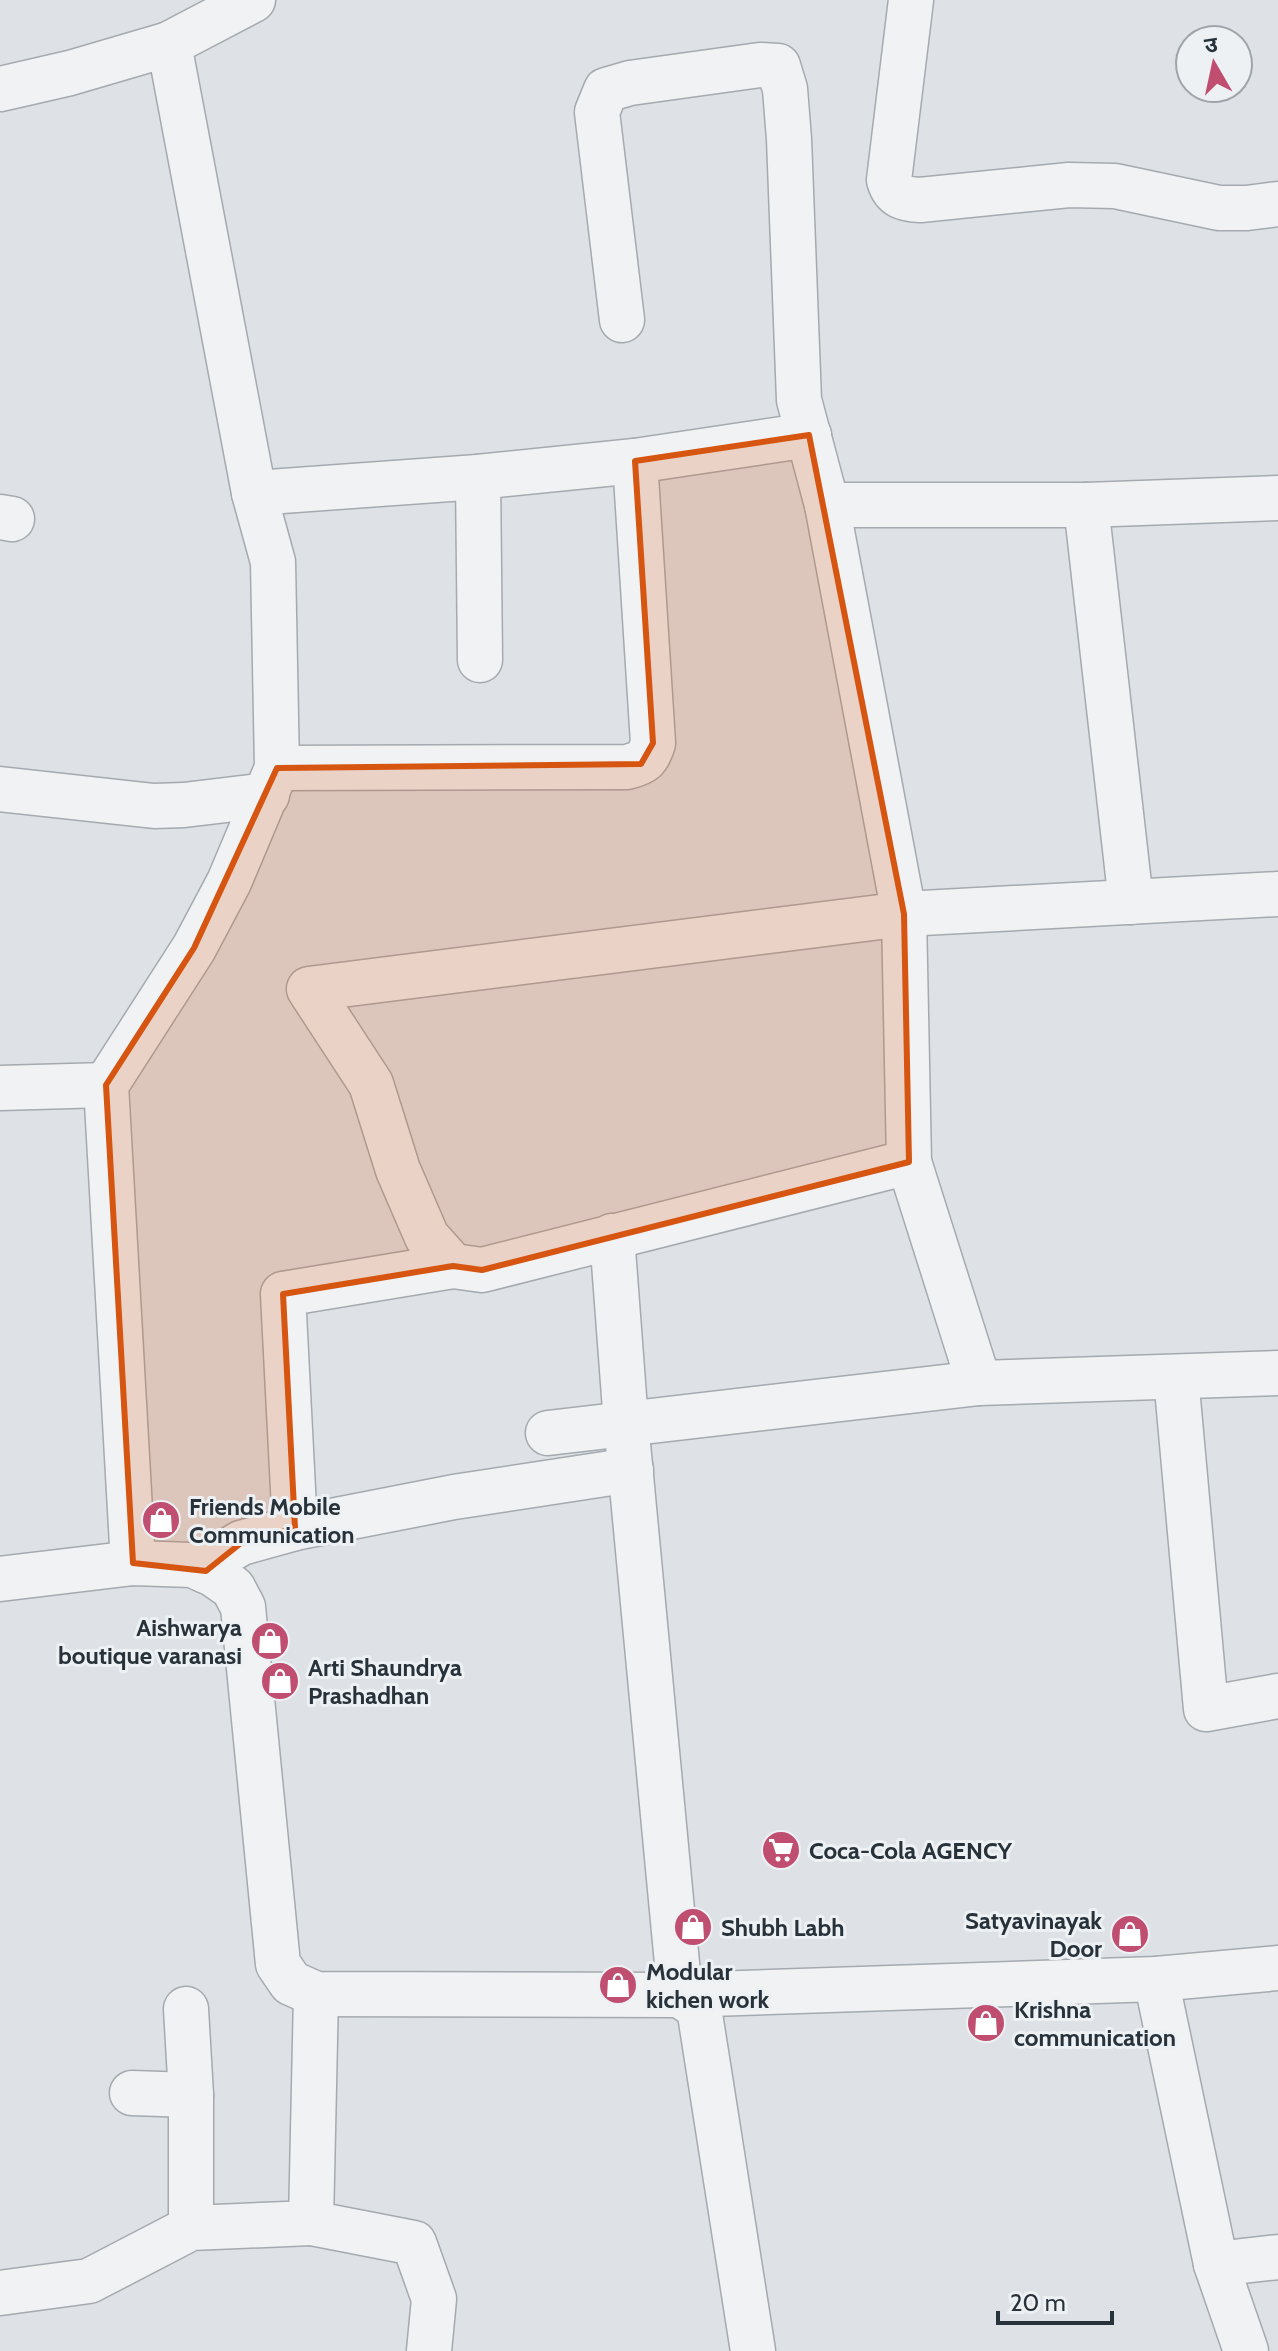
<svg xmlns="http://www.w3.org/2000/svg" width="1278" height="2351" viewBox="0 0 1278 2351" font-family="Cabin,'Noto Sans Devanagari',sans-serif">
  <style>
    .lines { fill: none; stroke-linecap: round; stroke-linejoin: round }
    .minor-casing { stroke: #a4aaaf; stroke-width: 47 }
    .minor { stroke: #f0f2f4; stroke-width: 44 }
    .marked { fill: #d55511; fill-opacity: 0.2; stroke: #d55511; stroke-width: 6; stroke-linejoin: round }
    .labels { text-anchor: middle; dominant-baseline: central; stroke-width: 6; stroke-linejoin: round; paint-order: stroke }
    .poi-label { font-size: 24px; font-weight: bold; fill: #28323b; stroke: #edf1f4; text-anchor: start }
  </style>
  <rect width="100%" height="100%" fill="#dee2e6"/>
  <g class="lines">
    <defs>
      <g id="minor">
        <path d="M911,0L889,180C894,197 904,199 920,200L1069,185L1115,186L1219,208H1247L1278,204"/>
        <polyline points="0,89 70,73 169,44 253,0"/>
        <polyline points="622,320 597,112 606,90 630,83 760,65 778,66 785,89 789,139 799,400 827,505 904,914 909,1162 979,1383 1278,1373"/>
        <polyline points="478,477 480,660"/>
        <polyline points="254,493 478,477 635,461 809,435"/>
        <polyline points="827,505 1086,505 1278,498"/>
        <polyline points="1086,505 1131,902"/>
        <polyline points="0,517 12,519"/>
        <path d="M277,768L627,767C643,763 648,760 653,743L635,461"/>
        <polyline points="0,789 154,806 184,805 267,795"/>
        <polyline points="0,1088 106,1085"/>
        <polyline points="909,1162 482,1270 453,1266 427,1237 398,1170 371,1084 309,989 904,914 1278,894"/>
        <polyline points="612,1236 626,1423 680,1995 699,2008 753,2351"/>
        <polyline points="1176,1377 1206,1709 1278,1696"/>
        <polyline points="548,1433 979,1383"/>
        <polyline points="295,1528 283,1294 453,1266"/>
        <polyline points="133,1563 106,1085 194,948 229,882 277,768 273,562 254,493 169,44"/>
        <polyline points="206,1571 221,1555 241,1543 295,1528 454,1497 631,1470"/>
        <polyline points="0,1579 133,1563 192,1565 213,1574 233,1588 243,1607 278,1964 291,1983 316,1994 680,1995 1156,1979 1278,1968"/>
        <polyline points="1156,1979 1216,2264 1246,2351"/>
        <polyline points="316,1994 311,2223 414,2243 434,2299 429,2351"/>
        <polyline points="186,2009 191,2095 191,2228"/>
        <polyline points="132,2093 191,2095"/>
        <polyline points="1216,2264 1278,2257"/>
        <polyline points="0,2293 89,2281 191,2228 311,2223"/>
      </g>
    </defs>
    <use href="#minor" class="minor-casing"/>
    <use href="#minor" class="minor"/>
  </g>
  <path class="marked" d="M809,435L904,914L909,1162L482,1270L453,1266L283,1294L295,1528L241,1543L206,1571L133,1563L106,1085L194,948L277,768L641,764L653,743L635,461Z"/>
  <defs>
    <symbol id="shop-disc" viewBox="-11 -11 22 22"><circle r="9.5" fill="#c04e71" stroke="#edf1f4"/><path d="M-5-2.5h2.3a2.7 3.5 0 0 1 5.4 0H5L5.5 6h-11ZM-1.5-2.5h3a1.5 2.3 0 0 0-3 0Z" fill="#fff"/></symbol>
    <symbol id="supermarket-disc" viewBox="-11 -11 22 22"><circle r="9.5" fill="#c04e71" stroke="#edf1f4"/><path d="M-6-5.5h2.5l.6 2H6L4.5 2H-2.5L-4.4-4H-6ZM-1.5 3.2a1.3 1.3 0 1 0 .1 0ZM3 3.2a1.3 1.3 0 1 0 .1 0Z" fill="#fff"/></symbol>
  </defs>
  <g fill-rule="evenodd">
    <use href="#shop-disc" x="139" y="1498" width="44" height="44"/>
    <use href="#shop-disc" x="248" y="1619" width="44" height="44"/>
    <use href="#shop-disc" x="258" y="1659" width="44" height="44"/>
    <use href="#supermarket-disc" x="759" y="1828" width="44" height="44"/>
    <use href="#shop-disc" x="671" y="1905" width="44" height="44"/>
    <use href="#shop-disc" x="1108" y="1912" width="44" height="44"/>
    <use href="#shop-disc" x="596" y="1963" width="44" height="44"/>
    <use href="#shop-disc" x="964" y="2001" width="44" height="44"/>
  </g>
  <g class="labels">
    <g class="poi-label">
      <text x="189" y="1506">Friends Mobile<tspan x="189" dy="28">Communication</tspan></text>
      <text x="242" y="1627" text-anchor="end">Aishwarya<tspan x="242" dy="28">boutique varanasi</tspan></text>
      <text x="308" y="1667">Arti Shaundrya<tspan x="308" dy="28">Prashadhan</tspan></text>
      <text x="809" y="1850">Coca-Cola AGENCY</text>
      <text x="1102" y="1920" text-anchor="end">Satyavinayak<tspan x="1102" dy="28">Door</tspan></text>
      <text x="721" y="1927">Shubh Labh</text>
      <text x="646" y="1971">Modular<tspan x="646" dy="28">kichen work</tspan></text>
      <text x="1014" y="2009">Krishna<tspan x="1014" dy="28">communication</tspan></text>
    </g>
  </g>
  <g transform="translate(1214 64) rotate(351)"><circle r="38" fill="#edf1f4" stroke="#9ea5aa" stroke-width="2"/>
  <path d="M0-6L14 30L0 20L-14 30Z" fill="#c04e71"/>
  <text y="-12" font-size="22" font-weight="bold" text-anchor="middle" fill="#28323b">उ</text>
  </g>
  <path d="M998 2311v12h114v-12" fill="none" stroke="#28323b" stroke-width="4"/>
  <text x="1010" y="2311" font-size="24" fill="#28323b" stroke="#edf1f4" stroke-width="6" paint-order="stroke">20 m</text>
</svg>
